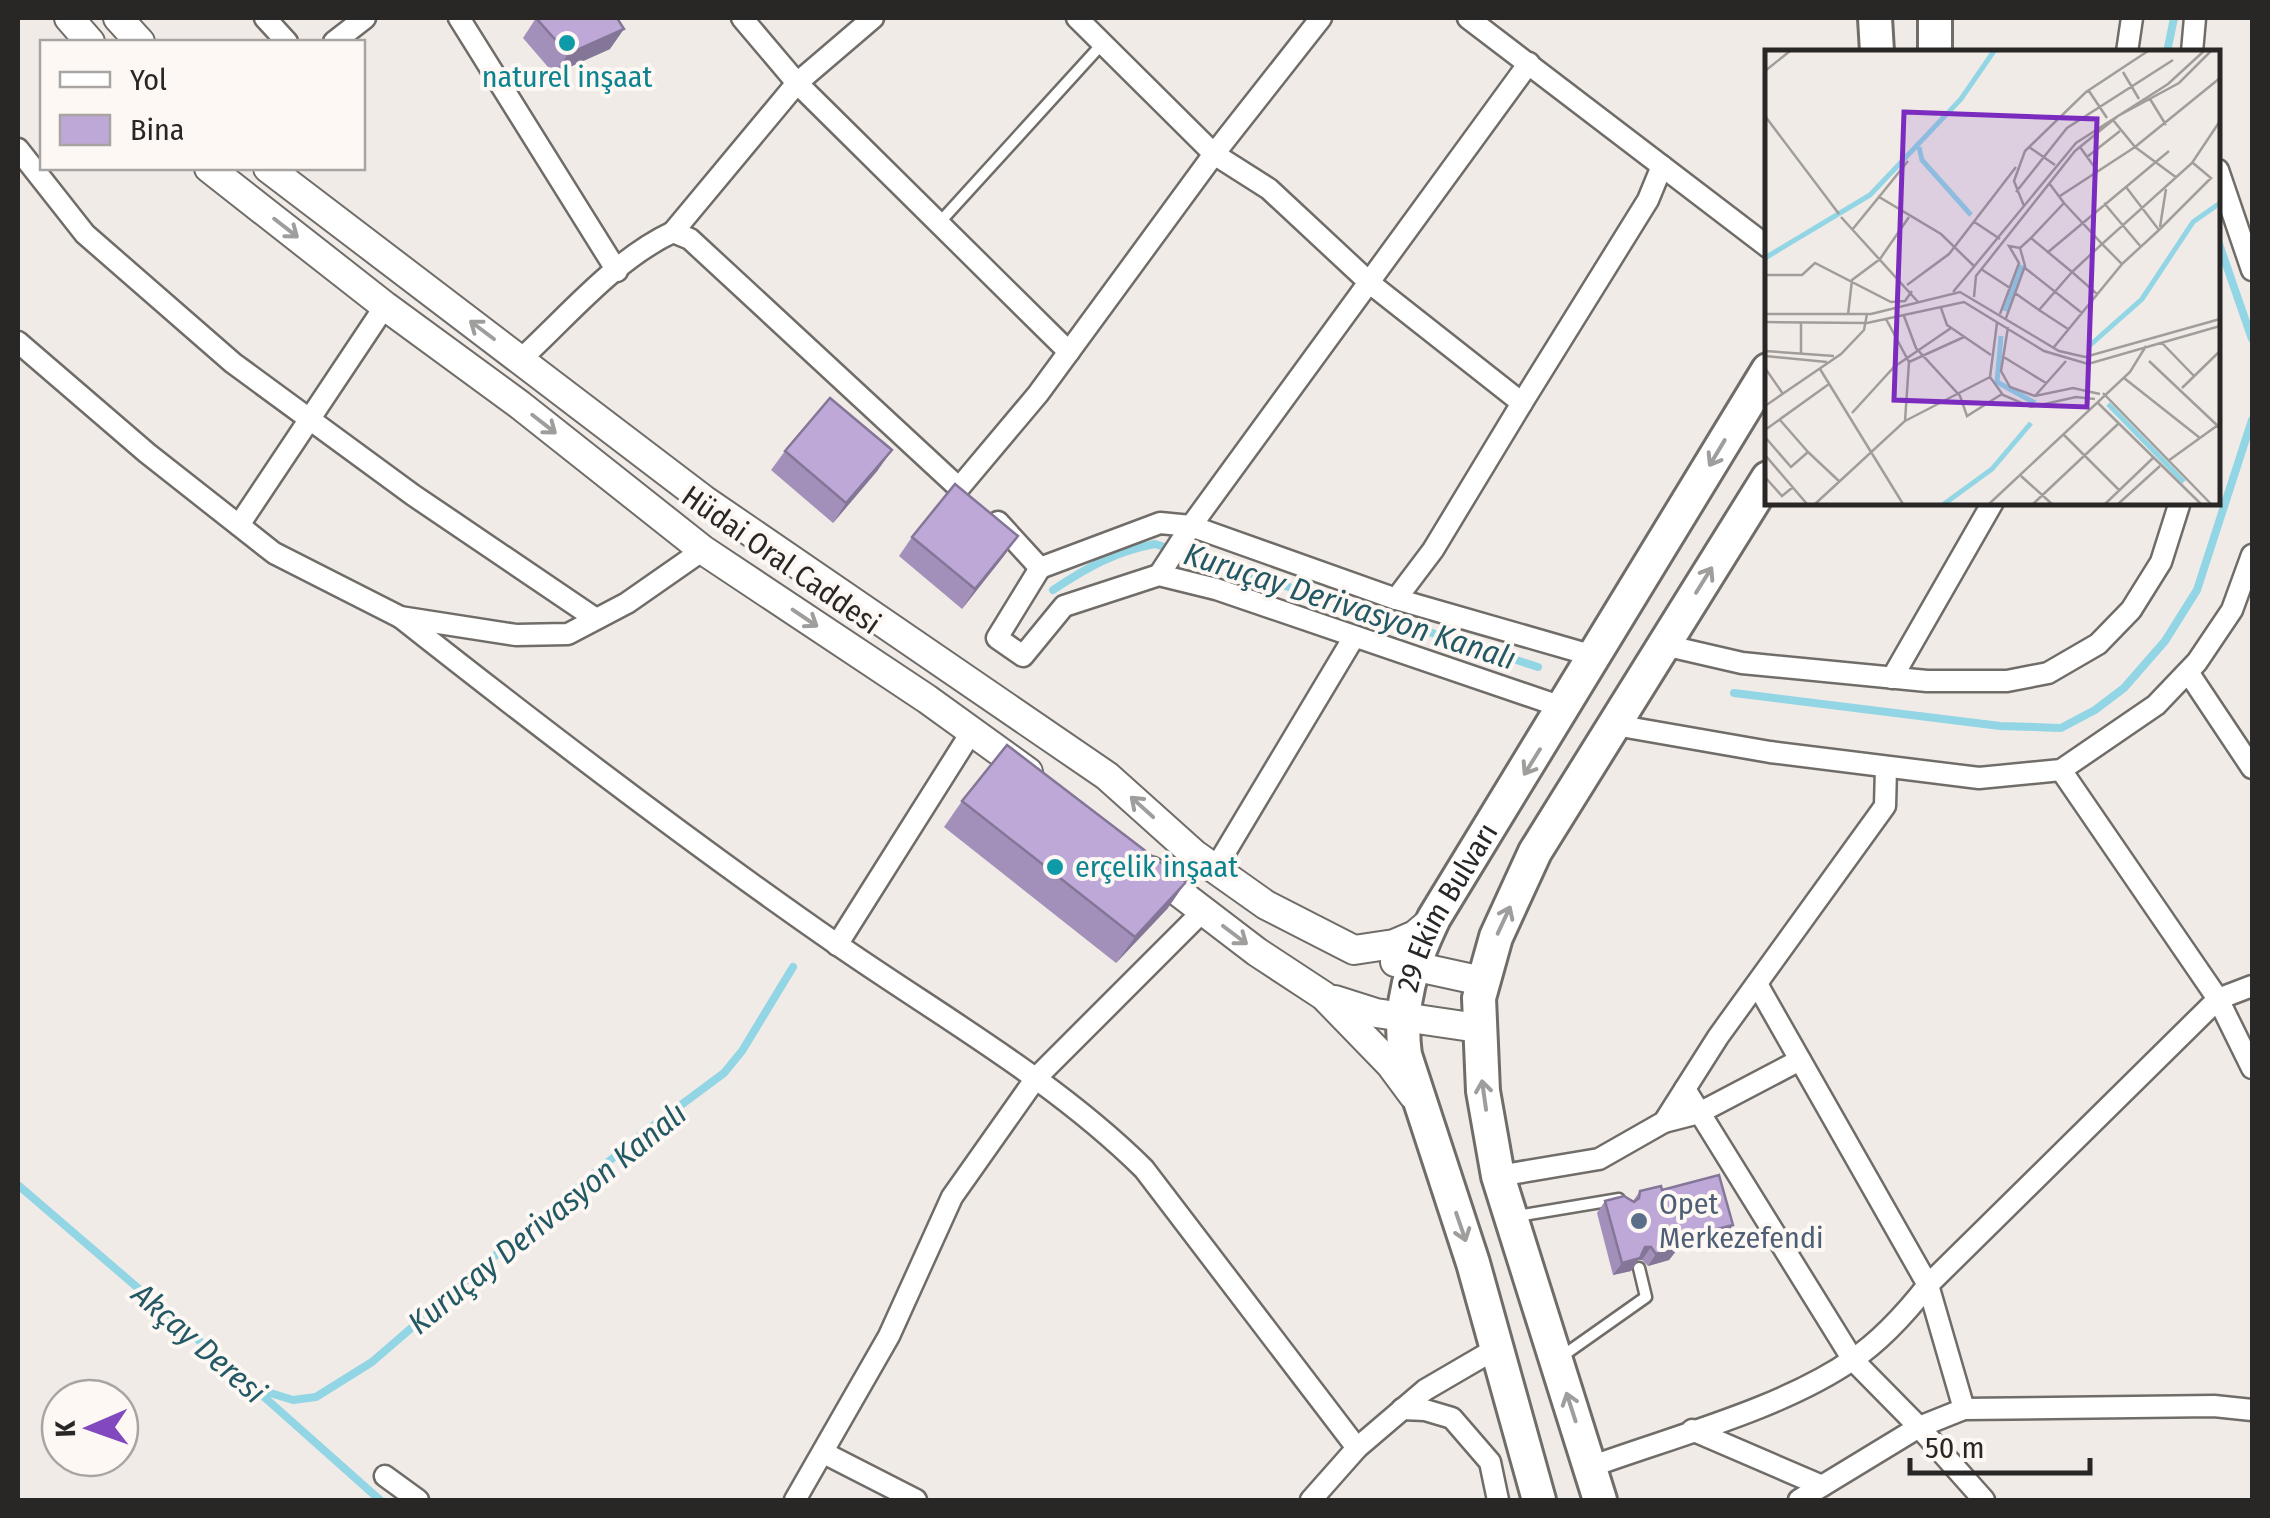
<svg xmlns="http://www.w3.org/2000/svg" width="2270" height="1518" viewBox="0 0 2270 1518" font-family="'Fira Sans Condensed',sans-serif">
  <style>
    .lines { fill: none; stroke-linecap: round; stroke-linejoin: round }
    .stream { stroke: #92d5e5; stroke-width: 8 }
    .service-casing { stroke: #706c68; stroke-width: 15 }
    .minor-casing { stroke: #706c68; stroke-width: 25 }
    .tertiary-casing { stroke: #706c68; stroke-width: 32 }
    .primary-casing { stroke: #706c68; stroke-width: 38 }
    .service { stroke: #fff; stroke-width: 10 }
    .minor { stroke: #fff; stroke-width: 20 }
    .tertiary { stroke: #fff; stroke-width: 28 }
    .primary { stroke: #fff; stroke-width: 32 }
    .wall { fill: #a390ba }
    .shaded-wall { fill: #847697 }
    .building { fill: #bda8d8; stroke: #847697; stroke-width: 2.5 }
    .oneway { stroke: #9f9e9d }
    .culture-dot { fill: #0f9aa8; stroke: #fdf8f4; stroke-width: 4 }
    .service-dot { fill: #5c6f8a; stroke: #fdf8f4; stroke-width: 4 }
    .labels { text-anchor: middle; dominant-baseline: central; stroke-width: 8; stroke-linejoin: round; paint-order: stroke }
    .culture-label { font-size: 30px; fill: #0d838f; stroke: #fdf8f4 }
    .street-label { font-size: 30px; fill: #292726; stroke: #fdf8f4 }
    .service-label { font-size: 30px; fill: #4e5e75; stroke: #fdf8f4; text-anchor: start }
    .water-label { font-size: 32px; font-style: italic; fill: #225965; stroke: #fdf8f4 }
    .inset-river { fill: none; stroke: #92d5e5; stroke-width: 5 }
    .inset-road { fill: none; stroke: #a09d9a; stroke-width: 2.5 }
    .view { fill: #7b2cbf; fill-opacity: 0.15; stroke: #7b2cbf; stroke-width: 5 }
    .inset-edge { fill: none; stroke: #292726; stroke-width: 5 }
  </style>
  <rect width="100%" height="100%" fill="#f0ebe7"/>
  <g class="lines">
    <g class="stream">
      <polyline points="2167,52 2174,18"/>
      <polyline points="2218,241 2252,339"/>
      <path d="M1053,590C1086,568 1116,551 1155,544L1538,667"/>
      <polyline points="1734,693 2000,726 2061,728 2095,710 2124,688 2165,641 2197,590 2252,420"/>
      <polyline points="18,1185 245,1380 380,1500"/>
      <polyline points="254,1388 293,1400 316,1397 372,1362 512,1241 642,1134 724,1073 742,1051 793,967"/>
    </g>
    <defs>
      <g id="service">
        <polyline points="940,222 1102,44"/>
        <polyline points="1517,1216 1619,1199"/>
        <polyline points="1561,1357 1646,1297 1639,1268"/>
      </g>
      <g id="minor">
        <polyline points="265,18 287,42"/>
        <polyline points="459,18 617,271"/>
        <polyline points="742,18 797,83 1069,352"/>
        <polyline points="1077,18 1214,154 1321,18"/>
        <polyline points="1468,18 1768,247"/>
        <polyline points="334,42 365,18"/>
        <polyline points="2127,52 2132,18"/>
        <polyline points="2192,52 2195,18"/>
        <polyline points="18,149 85,234 233,363 413,495 596,619"/>
        <polyline points="2218,170 2252,270"/>
        <polyline points="673,232 797,83 873,18"/>
        <polyline points="18,342 147,453 274,553 400,617 516,635 568,634 627,603 703,550"/>
        <path d="M521,359C568,316 615,259 673,232L690,239L959,488L1038,394L1214,154L1269,189L1371,284L1522,403L1433,550L1396,599"/>
        <polyline points="1522,403 1648,200 1662,166"/>
        <polyline points="998,522 1040,568 1160,523 1191,526 1396,599 1594,656"/>
        <polyline points="239,525 385,306"/>
        <polyline points="1040,568 997,638 1023,656 1064,606 1159,575 1216,589 1565,708"/>
        <polyline points="1159,575 1191,526 1529,63"/>
        <path d="M400,617C543,730 688,841 838,945C942,1017 1054,1080 1144,1169L1357,1448"/>
        <polyline points="1664,645 1742,663 1927,681 2007,681 2048,673 2098,644 2131,610 2161,562 2180,502"/>
        <polyline points="2188,672 2252,768"/>
        <polyline points="1892,678 1993,502"/>
        <polyline points="1615,725 1770,752 1979,778 2061,770 2156,705 2197,662 2232,610 2252,555"/>
        <polyline points="2061,770 2218,999 2252,1068"/>
        <polyline points="1215,869 1354,637"/>
        <polyline points="837,945 972,731"/>
        <polyline points="1757,984 1928,1285 1964,1409"/>
        <polyline points="1685,1089 1853,1360 1919,1427 1984,1500"/>
        <polyline points="1664,1122 1699,1113 1800,1060"/>
        <polyline points="1498,1176 1599,1159 1664,1122 1718,1037 1885,806 1886,768"/>
        <polyline points="1402,1409 1425,1410 1452,1418 1490,1462 1498,1500"/>
        <polyline points="1692,1430 1822,1486"/>
        <polyline points="824,1453 916,1500"/>
        <path d="M1590,1467C1672,1437 1781,1409 1852,1360C1882,1340 1906,1313 1928,1285L2218,999L2252,986"/>
        <polyline points="385,1476 418,1500"/>
        <polyline points="795,1500 889,1336 952,1197 1036,1078 1203,911"/>
        <polyline points="1311,1500 1357,1448 1425,1390 1497,1348"/>
        <polyline points="1799,1500 1919,1427 1964,1409 2214,1406 2252,1410"/>
      </g>
      <g id="tertiary">
        <polyline points="69,18 90,42"/>
        <polyline points="118,18 140,42"/>
        <polyline points="209,168 385,306 520,405 703,550 927,699 1028,772"/>
        <polyline points="268,168 704,500 1107,776 1194,854 1266,905 1354,950 1394,944 1415,935 1434,919"/>
        <polyline points="1151,871 1257,952 1324,996 1390,1064 1413,1095"/>
        <polyline points="1395,962 1482,981"/>
        <polyline points="1335,1000 1376,1013 1478,1028"/>
      </g>
      <g id="primary">
        <polyline points="1875,18 1877,52"/>
        <polyline points="1935,18 1935,52"/>
        <path id="s1" d="M1539,1500L1473,1263L1405,1055C1398,1004 1412,964 1434,918L1768,370"/>
        <polyline points="1600,1500 1498,1176 1483,1091 1479,998 1496,937 1535,852 1768,478"/>
      </g>
    </defs>
    <use href="#service" class="service-casing"/>
    <use href="#minor" class="minor-casing"/>
    <use href="#tertiary" class="tertiary-casing"/>
    <use href="#primary" class="primary-casing"/>
    <use href="#service" class="service"/>
    <use href="#minor" class="minor"/>
    <use href="#tertiary" class="tertiary"/>
    <use href="#primary" class="primary"/>
  </g>
  <g class="wall">
    <polygon points="536,18 610,49 554,74 523,38"/>
    <polygon points="785,451 878,470 833,523 771,470"/>
    <polygon points="1018,536 962,609 899,556 912,537"/>
    <polygon points="962,801 1168,908 1116,963 944,827"/>
    <polygon points="1640,1191 1724,1238 1676,1251 1669,1260 1648,1266 1642,1260 1638,1260 1631,1271 1613,1275 1597,1213 1605,1201 1633,1201"/>
  </g>
  <g class="shaded-wall">
    <polygon points="624,29 610,49 554,74 568,54"/>
    <polygon points="892,450 878,470 833,523 846,503"/>
    <polygon points="1018,536 1004,556 962,609 975,589"/>
    <polygon points="1186,882 1168,908 1116,963 1135,937"/>
    <polygon points="1733,1225 1724,1238 1676,1251 1669,1260 1648,1266 1656,1254 1676,1240"/>
    <polygon points="1645,1247 1651,1247 1642,1260 1638,1260 1631,1271 1613,1275 1622,1263"/>
  </g>
  <g class="building">
    <polygon points="536,18 617,18 624,29 568,54"/>
    <polygon points="830,398 892,450 846,503 785,451"/>
    <polygon points="955,484 1018,536 975,589 912,537"/>
    <polygon points="1007,745 1186,882 1135,937 962,801"/>
    <polygon points="1719,1175 1733,1225 1676,1240 1678,1248 1656,1254 1651,1247 1645,1247 1640,1258 1622,1263 1605,1201 1624,1196 1634,1202 1639,1198 1640,1191 1661,1186 1662,1190"/>
  </g>
  <defs><path id="oneway-shaft" d="M-6 0H5M1.5-3L5.5 0L1.5 3" fill="none" stroke-width="1.6" stroke-linecap="round" stroke-linejoin="round" transform="scale(2.5)"/></defs>
  <g class="oneway">
    <use href="#oneway-shaft" transform="translate(286 228) rotate(38)"/>
    <use href="#oneway-shaft" transform="translate(482 330) rotate(-143)"/>
    <use href="#oneway-shaft" transform="translate(544 424) rotate(38)"/>
    <use href="#oneway-shaft" transform="translate(1717 453) rotate(121)"/>
    <use href="#oneway-shaft" transform="translate(1704 580) rotate(-58)"/>
    <use href="#oneway-shaft" transform="translate(805 618) rotate(34)"/>
    <use href="#oneway-shaft" transform="translate(1532 762) rotate(122)"/>
    <use href="#oneway-shaft" transform="translate(1142 807) rotate(-138)"/>
    <use href="#oneway-shaft" transform="translate(1504 920) rotate(-65)"/>
    <use href="#oneway-shaft" transform="translate(1235 935) rotate(37)"/>
    <use href="#oneway-shaft" transform="translate(1484 1095) rotate(-98)"/>
    <use href="#oneway-shaft" transform="translate(1461 1227) rotate(71)"/>
    <use href="#oneway-shaft" transform="translate(1571 1407) rotate(-108)"/>
  </g>
  <g class="culture-dot">
    <circle cx="567" cy="43" r="10"/>
    <circle cx="1055" cy="867" r="10"/>
  </g>
  <circle class="service-dot" cx="1639" cy="1221" r="10"/>
  <g class="labels">
    <g class="culture-label">
      <text x="567" y="77">naturel inşaat</text>
      <text x="1075" y="867" text-anchor="start">erçelik inşaat</text>
    </g>
    <g class="street-label">
      <text transform="translate(781 560) rotate(35)">Hüdai Oral Caddesi</text>
      <text stroke="none"><textPath href="#s1" startOffset="622">29 Ekim Bulvarı</textPath></text>
    </g>
    <g class="service-label">
      <text x="1659" y="1204">Opet<tspan x="1659" dy="34">Merkezefendi</tspan></text>
    </g>
    <g class="water-label">
      <text transform="translate(1350 606) rotate(18)">Kuruçay Derivasyon Kanalı</text>
      <text transform="translate(547 1218) rotate(-39)">Kuruçay Derivasyon Kanalı</text>
      <text transform="translate(199 1343) rotate(41)">Akçay Deresi</text>
    </g>
  </g>
  <g transform="translate(1765 50)">
    <rect width="455" height="455" fill="#f0ebe7"/>
    <path class="inset-river" d="M154,97L157,110L206,165M0,208L105,145L196,49L229,1M240,261L257,215M236,286L232,332L270,353M323,297L377,249L428,172L455,153M343,354L419,432M179,454L227,419L266,373"/>
    <path class="inset-road" d="M0,21L25,1M358,22L374,49M324,41L342,68M385,49L401,75M0,66L74,164M264,97L290,115M315,97L333,122M322,107L355,81M412,128L370,97L455,28M251,142L302,78L408,10M295,146L370,97L348,70M114,147L143,111M299,153L337,194L307,222L332,244M339,153L376,197M259,156L249,131L260,101L321,42L383,1M76,167L154,253M208,171L235,189M395,177L401,139M87,180L114,147L176,184L210,217M394,180L446,128L428,113M282,203L404,101M357,214L394,180L361,137M260,218L317,263M216,219L245,238M0,225H37L50,213L126,252L140,251L147,241M142,235L184,204L251,117M188,242L311,93L403,34L439,1M250,243L274,260L307,222L266,188L299,153L284,133M209,247L211,226L310,101L353,66L414,33L446,1M176,258L182,275L226,305M274,260L303,279M0,264H106L195,242L294,301L320,307L455,269M235,264L254,213L244,196L255,198M83,265L87,230L115,209L144,167M139,266L151,298L195,346L202,366L237,344M241,268L260,216L255,198L266,188M0,272L102,273L199,252L279,301L323,314L455,276M232,273L225,327L238,345L266,357L311,347L330,349M243,277L236,321L245,337L270,346L308,338L335,344M397,293L430,327M289,297L357,214L337,194L427,113L455,71M0,301L69,306M36,303V272M0,306L62,312M237,306L281,333M384,311L455,378M144,312L199,287M0,318L18,344M55,319L138,454M359,328L435,388M417,338L455,301M338,343L446,454M270,346L301,311M333,353L436,454M0,356L76,304L99,280L102,264M87,363L129,317L186,278M15,370L43,402M140,371L225,327M0,380L64,334M299,385L354,440M0,387L26,417L43,402L75,432M0,405L42,454M403,411L453,375M256,426L287,454M0,427L17,446L28,437M50,454L140,371L144,312L121,269M224,454L365,322L381,296M268,454L353,374M340,454L388,408M353,454L395,416"/>
    <path class="view" d="M139,62L332,69L322,357L129,350Z"/>
    <rect width="455" height="455" class="inset-edge"/>
  </g>
  <rect width="2270" height="1518" fill="none" stroke="#292726" stroke-width="40"/>
  <rect x="40" y="40" width="325" height="130" fill="#fdf8f4" stroke="#a8a4a2" stroke-width="2.5"/>
  <rect x="60" y="72" width="50" height="15" fill="#ffffff" stroke="#a8a4a2" stroke-width="2.5"/>
  <text x="130" y="90" font-size="30" fill="#292726">Yol</text>
  <rect x="60" y="115" width="50" height="30" fill="#bda8d8" stroke="#a8a4a2" stroke-width="2.5"/>
  <text x="130" y="140" font-size="30" fill="#292726">Bina</text>
  <g transform="translate(90 1428) rotate(268)"><circle r="48" fill="#fdf8f4" stroke="#a8a4a2" stroke-width="2.5"/>
  <path d="M0-8L18 38L0 25L-18 38Z" fill="#8248be"/>
  <text y="-15" font-size="28" font-weight="bold" text-anchor="middle" fill="#292726">K</text>
  </g>
  <path d="M1910 1458v15h180v-15" fill="none" stroke="#292726" stroke-width="5"/>
  <text x="1925" y="1458" font-size="30" fill="#292726" stroke="#fdf8f4" stroke-width="8" paint-order="stroke">50 m</text>
</svg>
